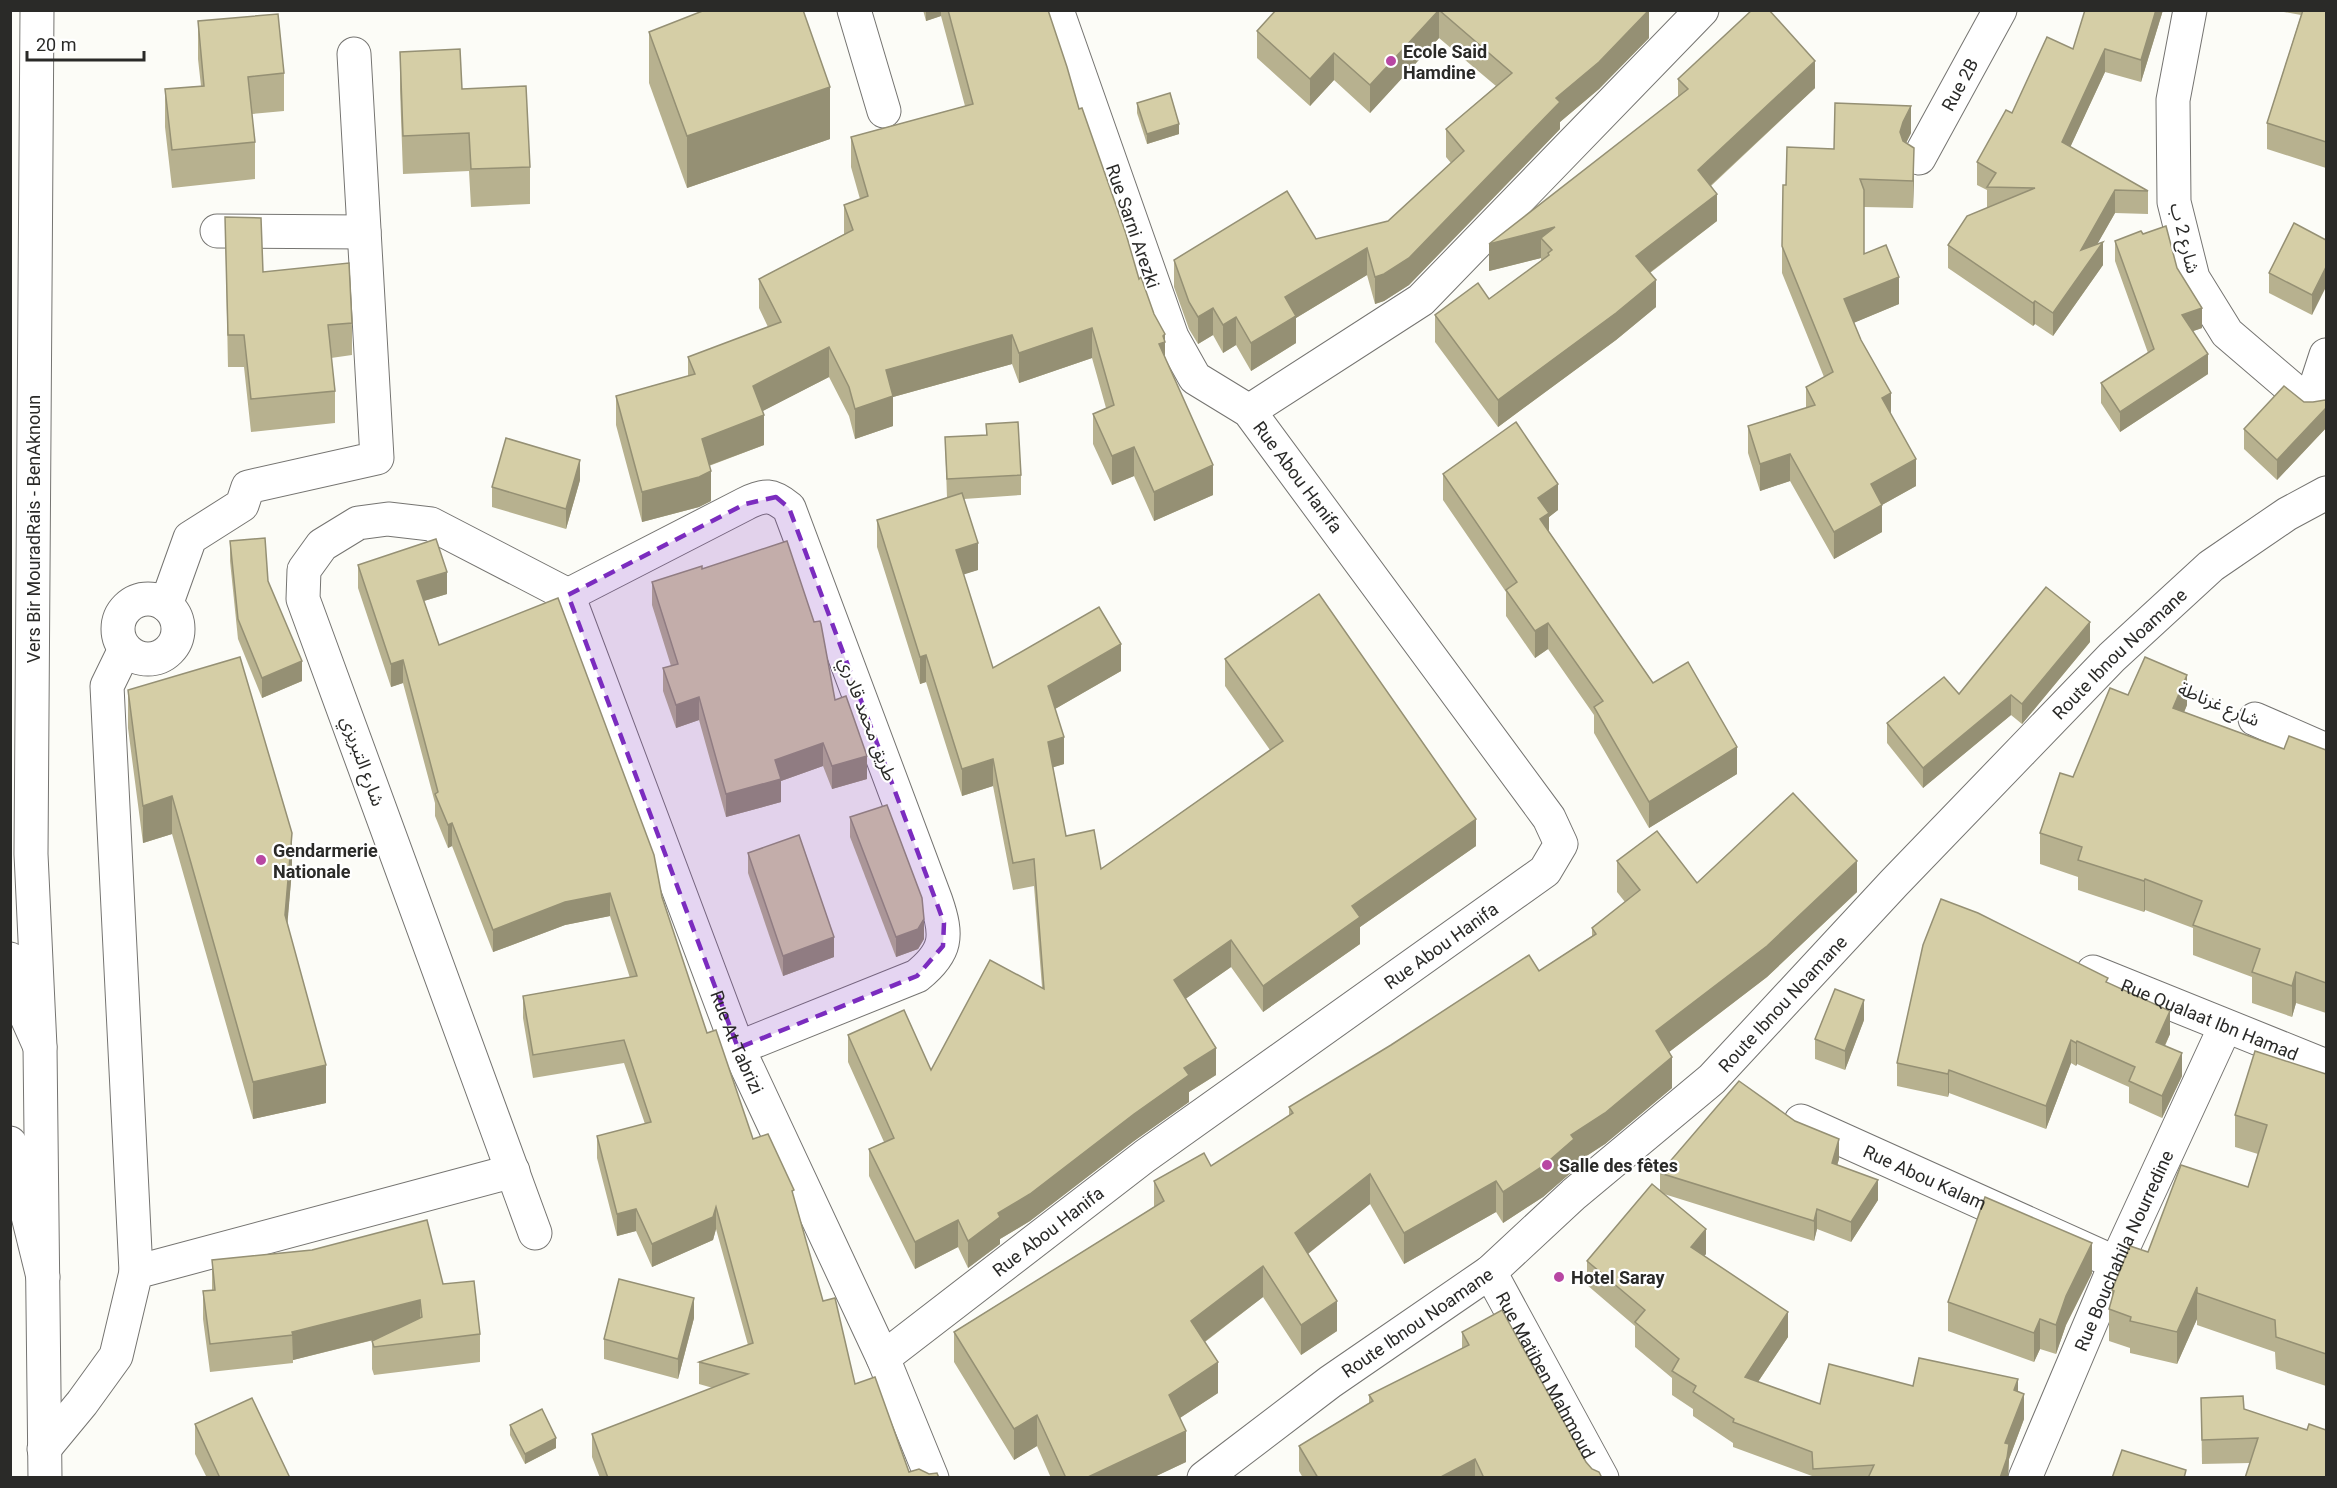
<svg xmlns="http://www.w3.org/2000/svg" width="2337" height="1488" viewBox="0 0 2337 1488" font-family="Roboto,'Noto Sans Arabic',sans-serif">
  <style>
    .lines { fill: none; stroke-linecap: round; stroke-linejoin: round }
    .street-casing { stroke: #757471; stroke-width: 35 }
    .secondary-casing { stroke: #757471; stroke-width: 35 }
    .primary-casing { stroke: #757471; stroke-width: 35 }
    .highway-casing { stroke: #757471; stroke-width: 35 }
    .path { stroke: #9d9d99; stroke-width: 4; stroke-dasharray: 1.5 4.5; stroke-linecap: butt }
    .street { stroke: #fff; stroke-width: 33 }
    .secondary { stroke: #fff; stroke-width: 33 }
    .primary { stroke: #fff; stroke-width: 33 }
    .highway { stroke: #fff; stroke-width: 33 }
    .wall { fill: #b7b18f }
    .shaded-wall { fill: #959074 }
    .building { fill: #d5cea6; stroke: #959074; stroke-width: 1.5 }
    .marked { fill: #7b2cbf; fill-opacity: 0.2; stroke: #7b2cbf; stroke-width: 4.5; stroke-dasharray: 12 8; stroke-linejoin: round }
    .poi-dot { fill: #b847a3; stroke: #fff; stroke-width: 2 }
    .labels { text-anchor: middle; dominant-baseline: central; stroke-width: 4.5; stroke-linejoin: round; paint-order: stroke }
    .poi-label { font-size: 18px; font-weight: bold; fill: #2a2a28; stroke: #fff; text-anchor: start }
    .street-label { font-size: 18px; fill: #2a2a28; stroke: #fff }
  </style>
  <rect width="100%" height="100%" fill="#fcfcf7"/>
  <g class="lines">
    <defs>
      <g id="street">
        <polyline points="854,10 884,111"/>
        <polyline points="2190,10 2173,100 2174,202 2193,278 2227,333 2310,404 2326,400"/>
        <path id="s1" d="M1919,158L2000,10"/>
        <polyline points="217,231 364,232"/>
        <polyline points="2310,404 2326,355"/>
        <polyline points="1249,411 1421,300 1702,10"/>
        <path id="s2" d="M568,595L738,1048L883,1358L932,1478"/>
        <path d="M568,595L745,504C765,494 772,494 789,508L936,901C948,936 947,952 917,976L738,1048"/>
        <circle cx="148" cy="629" r="30"/>
        <polyline points="166,605 190,538 242,505 248,487 377,458 354,54"/>
        <polyline points="125,649 107,686 136,1272"/>
        <polyline points="2255,719 2326,750"/>
        <path id="s3" d="M2093,972L2326,1066"/>
        <path id="s4" d="M1801,1121L2116,1263"/>
        <polyline points="535,1233 303,599 304,570 322,545 358,523 388,519 431,524 568,595"/>
        <path id="s5" d="M1490,1272L1602,1478"/>
        <path id="s6" d="M883,1358L1145,1156L1545,871L1561,844L1549,818L1249,411L1195,378L1172,337L1057,10"/>
        <polyline points="44,1449 82,1403 116,1356 136,1272 513,1171"/>
        <path id="s7" d="M2025,1478L2116,1263L2225,1027"/>
      </g>
      <g id="secondary">
        <path id="s8" d="M1204,1478L1330,1382L1490,1272L1574,1194L1712,1079L1894,883L2112,657L2211,566L2287,514L2326,493"/>
      </g>
      <polyline id="primary" points="37,10 31,854 40,1047 45,1478"/>
      <g id="highway">
        <polyline points="10,959 20,1002 40,1047"/>
        <polyline points="10,1143 43,1277"/>
      </g>
    </defs>
    <use href="#street" class="street-casing"/>
    <use href="#secondary" class="secondary-casing"/>
    <use href="#primary" class="primary-casing"/>
    <use href="#highway" class="highway-casing"/>
    <polyline class="path" points="2184,688 2221,704"/>
    <use href="#street" class="street"/>
    <use href="#secondary" class="secondary"/>
    <use href="#primary" class="primary"/>
    <use href="#highway" class="highway"/>
  </g>
  <g class="wall">
    <polygon points="923,10 1048,10 1079,109 1213,495 1154,521 1134,476 1112,485 1093,444 1093,414 1106,408 1092,358 1019,383 1012,364 893,397 893,426 855,439 849,416 829,377 762,411 764,445 709,466 711,501 699,507 642,522 616,425 616,396 688,376 688,357 768,327 759,308 759,279 844,234 844,205 860,199 851,167 851,137 965,106 941,16 926,21"/>
    <polygon points="1276,10 1649,10 1649,38 1599,89 1560,122 1560,129 1409,285 1384,301 1375,304 1367,275 1296,318 1296,343 1251,371 1236,345 1223,353 1213,335 1198,344 1189,329 1174,287 1174,260 1316,239 1388,221 1451,163 1446,157 1446,129 1496,86 1439,38 1370,113 1334,80 1310,106 1257,58 1257,31"/>
    <polygon points="2085,10 2163,10 2141,82 2105,72 2070,147 2148,191 2148,214 2115,213 2097,244 2103,265 2053,336 2035,324 2033,326 1948,268 1948,245 1987,208 1987,190 1977,185 1977,162 2012,113 2073,49"/>
    <polygon points="2273,10 2326,10 2326,168 2267,149 2267,123 2301,15"/>
    <polygon points="198,21 284,73 284,111 252,114 255,142 255,179 172,188 165,127 165,89 201,86 198,59"/>
    <polygon points="649,32 830,139 687,188 649,83"/>
    <polygon points="400,52 462,89 530,167 530,204 471,207 469,171 403,174 400,90"/>
    <polygon points="1678,79 1815,88 1711,186 1717,221 1650,273 1656,307 1616,340 1498,427 1435,342 1435,315 1489,299 1541,261 1541,258 1489,271 1678,97"/>
    <polygon points="1137,103 1179,134 1147,144 1137,113"/>
    <polygon points="1911,133 1906,143 1914,176 1913,208 1864,207 1864,254 1899,304 1853,323 1891,414 1916,486 1882,505 1882,532 1834,559 1790,481 1760,491 1748,453 1748,426 1806,408 1806,387 1824,377 1782,273 1782,246 1786,185"/>
    <polygon points="225,217 263,272 352,323 352,355 331,358 335,391 335,423 251,432 244,367 228,367"/>
    <polygon points="2143,234 2177,268 2202,328 2193,331 2208,374 2120,432 2101,403 2101,383 2148,353 2115,261 2115,241"/>
    <polygon points="2326,240 2312,315 2269,293 2269,273"/>
    <polygon points="2326,401 2326,428 2277,480 2244,449 2244,429 2304,402 2313,402"/>
    <polygon points="986,424 1021,475 1021,495 964,499 978,570 963,574 993,668 1121,671 1055,709 1064,764 1053,767 1066,836 1101,869 1270,750 1225,686 1225,659 1476,846 1360,927 1360,944 1263,1012 1231,967 1185,999 1216,1075 1189,1092 1189,1102 1134,1141 1030,1221 1000,1239 1000,1244 968,1268 958,1247 915,1269 869,1176 869,1149 884,1142 848,1062 848,1035 931,1070 1042,987 1034,886 1013,890 993,786 962,796 926,682 920,684 877,547 877,520 947,498 945,437 986,435"/>
    <polygon points="1443,474 1558,510 1549,517 1549,532 1653,683 1737,774 1649,828 1594,733 1594,715 1548,649 1535,658 1506,616 1506,592 1443,500"/>
    <polygon points="580,480 566,529 492,507 492,487"/>
    <polygon points="230,541 268,581 302,681 262,698 238,639 230,561"/>
    <polygon points="358,565 447,594 424,601 439,645 662,897 707,1033 753,1139 794,1198 823,1301 855,1384 909,1472 929,1474 939,1478 600,1478 592,1457 592,1434 713,1388 699,1384 699,1362 748,1345 716,1229 713,1240 652,1267 636,1231 617,1236 597,1158 597,1136 645,1124 624,1063 533,1078 523,1018 523,996 630,978 610,916 565,925 493,952 452,846 448,848 435,816 435,803 403,683 391,687 358,588"/>
    <polygon points="702,569 835,700 867,779 832,789 823,766 781,781 781,802 726,817 699,720 676,728 663,691 663,668 671,666 652,605 652,582"/>
    <polygon points="2090,642 2022,724 2011,715 1923,788 1887,743 1887,723"/>
    <polygon points="128,690 292,870 287,924 326,1103 253,1119 172,834 143,843 128,728"/>
    <polygon points="2128,695 2187,705 2184,712 2284,749 2326,750 2326,1013 2296,1003 2292,1017 2252,1003 2252,977 2193,955 2193,928 2145,910 2144,912 2078,890 2078,877 2040,864 2040,833 2073,777"/>
    <polygon points="850,817 924,939 918,949 896,957 850,837"/>
    <polygon points="748,853 834,957 783,976 748,873"/>
    <polygon points="1617,861 1697,883 1857,892 1767,977 1669,1052 1672,1088 1605,1144 1574,1164 1574,1170 1543,1197 1503,1223 1496,1212 1404,1264 1370,1204 1308,1254 1337,1331 1301,1355 1263,1297 1205,1342 1218,1393 1180,1418 1186,1462 1152,1478 1051,1478 1037,1446 1014,1460 954,1362 954,1332 1154,1207 1154,1181 1211,1166 1289,1116 1289,1107 1539,971 1592,936 1592,928 1625,902 1617,892"/>
    <polygon points="2108,983 2170,1034 2165,1046 2182,1076 2162,1118 2129,1103 2129,1087 2077,1064 2076,1066 2071,1063 2046,1129 1949,1093 1948,1097 1897,1086 1897,1063"/>
    <polygon points="1864,1020 1845,1070 1815,1059 1815,1039"/>
    <polygon points="2326,1074 2326,1386 2276,1369 2275,1352 2197,1325 2197,1319 2177,1364 2130,1353 2130,1348 2109,1341 2109,1309 2112,1300 2112,1290 2148,1252 2248,1187 2258,1154 2235,1147 2235,1115"/>
    <polygon points="1839,1159 1837,1165 1878,1200 1851,1242 1817,1229 1814,1241 1664,1194 1706,1254 1704,1256 1788,1337 1758,1382 1820,1404 1913,1386 2018,1392 2024,1419 2009,1459 2008,1478 1812,1478 1812,1476 1733,1447 1733,1443 1693,1416 1693,1409 1672,1395 1672,1378 1635,1347 1635,1326 1587,1285 1587,1261 1660,1190 1660,1173"/>
    <polygon points="312,1250 443,1284 480,1334 480,1362 374,1375 372,1369 372,1341 378,1339 293,1360 293,1363 210,1372 203,1319 203,1291 212,1290 212,1260"/>
    <polygon points="2092,1273 2066,1325 2056,1354 2040,1349 2034,1362 1948,1331 1948,1302"/>
    <polygon points="694,1318 678,1379 604,1359 604,1339"/>
    <polygon points="1462,1332 1592,1469 1602,1478 1303,1478 1299,1471 1299,1446 1369,1403 1369,1395 1462,1349"/>
    <polygon points="2201,1398 2244,1409 2307,1430 2250,1463 2202,1464"/>
    <polygon points="195,1424 290,1478 207,1478 195,1454"/>
    <polygon points="510,1425 556,1448 525,1464 510,1435"/>
  </g>
  <g class="shaded-wall">
    <polygon points="926,10 941,10 941,16 926,21"/>
    <polygon points="1439,10 1439,38 1370,113 1370,85"/>
    <polygon points="1649,10 1649,38 1599,89 1560,122 1560,129 1409,285 1384,301 1375,304 1375,277 1556,98"/>
    <polygon points="2156,10 2163,10 2141,82 2141,60"/>
    <polygon points="2105,49 2105,72 2062,165 2062,142"/>
    <polygon points="1334,53 1334,80 1310,106 1310,79"/>
    <polygon points="1815,61 1815,88 1698,197 1698,170"/>
    <polygon points="830,87 830,139 687,188 687,136"/>
    <polygon points="1911,106 1911,133 1903,149 1900,132 1903,122"/>
    <polygon points="1179,124 1179,134 1147,144 1147,134"/>
    <polygon points="1914,148 1914,176 1913,208 1913,181"/>
    <polygon points="2115,190 2115,213 2081,273 2081,250"/>
    <polygon points="1717,194 1717,221 1636,283 1636,256"/>
    <polygon points="1555,227 1552,250 1541,238 1541,258 1489,271 1489,244"/>
    <polygon points="2103,242 2103,265 2053,336 2053,313"/>
    <polygon points="1367,248 1367,275 1296,318 1296,343 1251,371 1251,343 1285,297"/>
    <polygon points="2326,267 2326,287 2312,315 2312,295"/>
    <polygon points="1899,277 1899,304 1844,327 1844,299"/>
    <polygon points="1656,280 1656,307 1616,340 1498,427 1498,400"/>
    <polygon points="2035,301 2035,324 2033,326 2033,303"/>
    <polygon points="1213,308 1213,335 1198,344 1198,317"/>
    <polygon points="2202,308 2202,328 2182,335 2182,315"/>
    <polygon points="1236,317 1236,345 1223,353 1223,325"/>
    <polygon points="1092,328 1092,358 1019,383 1019,353"/>
    <polygon points="1165,334 1165,371 1159,344 1163,336"/>
    <polygon points="1012,335 1012,364 893,397 893,426 855,439 855,409 886,370"/>
    <polygon points="829,347 829,377 753,416 753,386"/>
    <polygon points="2208,354 2208,374 2120,432 2120,412"/>
    <polygon points="1891,393 1891,420 1882,398"/>
    <polygon points="2326,408 2326,428 2277,480 2277,460"/>
    <polygon points="764,415 764,445 702,468 702,439"/>
    <polygon points="1134,447 1134,476 1112,485 1112,456"/>
    <polygon points="1790,454 1790,481 1760,491 1760,464"/>
    <polygon points="1916,459 1916,486 1871,511 1871,484"/>
    <polygon points="580,460 580,480 566,529 566,509"/>
    <polygon points="1213,465 1213,495 1154,521 1154,492"/>
    <polygon points="711,471 711,501 699,507 642,522 642,492"/>
    <polygon points="1558,484 1558,510 1549,517 1549,539 1540,545 1538,498"/>
    <polygon points="1882,505 1882,532 1834,559 1834,532"/>
    <polygon points="978,543 978,570 956,577 956,550"/>
    <polygon points="447,572 447,594 417,603 417,581"/>
    <polygon points="2090,622 2090,642 2022,724 2022,704"/>
    <polygon points="1548,623 1548,649 1535,658 1535,631"/>
    <polygon points="1121,644 1121,671 1048,713 1048,686"/>
    <polygon points="926,655 926,682 920,684 920,657"/>
    <polygon points="403,660 403,683 391,687 391,664"/>
    <polygon points="302,661 302,681 262,698 262,678"/>
    <polygon points="2187,675 2187,705 2173,739 2173,708"/>
    <polygon points="2011,695 2011,715 1923,788 1923,768"/>
    <polygon points="699,697 699,720 676,728 676,705"/>
    <polygon points="1064,737 1064,764 1048,769 1048,742"/>
    <polygon points="823,743 823,766 781,781 781,802 726,817 726,794 775,760"/>
    <polygon points="1737,747 1737,774 1649,828 1649,802"/>
    <polygon points="867,756 867,779 832,789 832,766"/>
    <polygon points="993,759 993,786 962,796 962,769"/>
    <polygon points="172,796 172,834 143,843 143,806"/>
    <polygon points="1476,819 1476,846 1360,927 1360,944 1263,1012 1263,986 1352,906"/>
    <polygon points="452,823 452,846 448,848 448,825"/>
    <polygon points="292,833 292,870 285,952 285,915"/>
    <polygon points="1857,861 1857,892 1767,977 1656,1062 1656,1031"/>
    <polygon points="2145,879 2145,910 2144,912 2144,881"/>
    <polygon points="610,893 610,916 565,925 493,952 493,930 565,902"/>
    <polygon points="924,919 924,939 918,949 896,957 896,937"/>
    <polygon points="834,937 834,957 783,976 783,956"/>
    <polygon points="1231,940 1231,967 1174,1007 1174,980"/>
    <polygon points="2296,972 2296,1003 2292,1017 2292,986"/>
    <polygon points="1864,1000 1864,1020 1845,1070 1845,1051"/>
    <polygon points="2170,1011 2170,1034 2156,1064 2156,1042"/>
    <polygon points="2071,1040 2071,1063 2046,1129 2046,1106"/>
    <polygon points="2077,1041 2077,1064 2076,1066 2076,1043"/>
    <polygon points="1216,1048 1216,1075 1189,1092 1189,1102 1134,1141 1030,1221 1000,1239 1000,1244 968,1268 968,1241 998,1213 1184,1068"/>
    <polygon points="2182,1053 2182,1076 2162,1118 2162,1096"/>
    <polygon points="1672,1057 1672,1088 1605,1144 1574,1164 1574,1170 1543,1197 1503,1223 1503,1192 1571,1135"/>
    <polygon points="326,1065 326,1103 253,1119 253,1082"/>
    <polygon points="1949,1070 1949,1093 1948,1097 1948,1074"/>
    <polygon points="1839,1139 1839,1159 1832,1183 1832,1163"/>
    <polygon points="1370,1174 1370,1204 1295,1264 1295,1233"/>
    <polygon points="1878,1180 1878,1200 1851,1242 1851,1222"/>
    <polygon points="1496,1181 1496,1212 1404,1264 1404,1233"/>
    <polygon points="716,1207 716,1229 713,1240 652,1267 652,1244"/>
    <polygon points="636,1209 636,1231 617,1236 617,1214"/>
    <polygon points="1817,1209 1817,1229 1814,1241 1814,1221"/>
    <polygon points="958,1220 958,1247 915,1269 915,1242"/>
    <polygon points="1706,1229 1706,1254 1691,1272 1691,1247"/>
    <polygon points="2092,1243 2092,1273 2066,1325 2056,1354 2056,1325 2066,1296"/>
    <polygon points="1263,1266 1263,1297 1191,1352 1191,1321"/>
    <polygon points="2197,1287 2197,1319 2177,1364 2177,1332"/>
    <polygon points="694,1298 694,1318 678,1379 678,1359"/>
    <polygon points="420,1300 420,1328 293,1360 292,1332"/>
    <polygon points="1337,1301 1337,1331 1301,1355 1301,1325"/>
    <polygon points="1788,1312 1788,1337 1745,1401 1745,1377"/>
    <polygon points="2040,1319 2040,1349 2034,1362 2034,1333"/>
    <polygon points="1218,1362 1218,1393 1169,1425 1169,1395"/>
    <polygon points="2018,1379 2018,1404 2014,1390"/>
    <polygon points="2024,1394 2024,1419 2009,1459 2008,1478 2000,1478 2005,1443"/>
    <polygon points="1037,1415 1037,1446 1014,1460 1014,1429"/>
    <polygon points="1186,1431 1186,1462 1152,1478 1086,1478"/>
    <polygon points="556,1438 556,1448 525,1464 525,1454"/>
    <polygon points="1475,1459 1475,1478 1439,1478"/>
  </g>
  <g class="building">
    <polygon points="705,10 803,10 830,87 687,136 649,32"/>
    <polygon points="948,10 1048,10 1067,67 1079,109 1082,108 1126,234 1139,279 1141,277 1154,314 1165,334 1163,336 1165,342 1159,344 1213,465 1154,492 1134,447 1112,456 1093,414 1114,405 1092,328 1019,353 1012,335 886,370 893,396 855,409 849,387 829,347 753,386 764,415 702,439 711,471 699,477 642,492 616,396 695,374 688,357 781,322 759,279 853,230 844,205 868,196 851,137 973,104"/>
    <polygon points="1276,10 1439,10 1370,85 1334,53 1310,79 1257,31"/>
    <polygon points="1439,10 1649,10 1599,62 1556,98 1560,102 1409,258 1384,274 1375,277 1367,248 1285,297 1296,316 1251,343 1236,317 1223,325 1213,308 1198,317 1189,302 1174,260 1287,191 1316,239 1388,221 1464,151 1446,129 1512,73"/>
    <polygon points="1752,10 1769,10 1815,61 1698,170 1717,194 1636,256 1656,280 1616,313 1498,400 1435,315 1478,283 1489,299 1549,255 1548,253 1552,250 1541,238 1555,227 1489,244 1688,89 1678,79"/>
    <polygon points="2085,10 2156,10 2141,60 2105,49 2062,142 2148,191 2115,190 2081,250 2103,242 2053,313 2035,301 2033,303 1948,245 1967,216 2035,188 1987,187 1996,173 1977,162 2006,110 2012,113 2047,37 2073,49"/>
    <polygon points="2303,10 2326,10 2326,142 2267,123"/>
    <polygon points="278,14 284,73 248,77 255,142 172,150 165,89 204,86 198,21"/>
    <polygon points="460,49 462,89 526,86 530,167 471,169 469,133 403,136 400,52"/>
    <polygon points="1170,93 1179,124 1147,134 1137,103"/>
    <polygon points="1835,103 1911,106 1903,122 1900,132 1903,141 1914,148 1913,181 1860,179 1864,190 1864,254 1886,245 1899,277 1844,299 1861,340 1891,393 1882,398 1916,459 1871,484 1882,505 1834,532 1790,454 1760,464 1748,426 1815,405 1806,387 1833,372 1782,246 1783,185 1786,185 1787,147 1834,149"/>
    <polygon points="225,217 261,218 263,272 349,263 352,323 328,325 335,391 251,399 244,335 228,335"/>
    <polygon points="2294,223 2326,240 2326,267 2312,295 2269,273"/>
    <polygon points="2166,226 2177,268 2202,308 2182,315 2208,354 2120,412 2101,383 2154,349 2115,241 2141,231 2143,234"/>
    <polygon points="2284,386 2304,402 2313,402 2325,400 2326,401 2326,408 2277,460 2244,429"/>
    <polygon points="1018,422 1021,475 947,479 945,437 987,435 986,424"/>
    <polygon points="1516,422 1558,484 1538,498 1549,513 1540,519 1653,683 1688,662 1737,747 1649,802 1594,707 1603,701 1548,623 1535,631 1506,590 1517,582 1443,474"/>
    <polygon points="506,438 580,460 566,509 492,487"/>
    <polygon points="962,493 978,543 956,550 993,668 1099,607 1121,644 1048,686 1064,737 1048,742 1066,836 1094,830 1101,869 1283,741 1225,659 1319,594 1476,819 1352,906 1360,917 1263,986 1231,940 1174,980 1216,1048 1184,1068 1189,1075 1134,1114 1030,1194 998,1213 1000,1217 968,1241 958,1220 915,1242 869,1149 894,1138 848,1035 904,1010 931,1070 990,960 1044,989 1034,859 1013,863 993,759 962,769 926,655 920,657 877,520"/>
    <polygon points="265,538 268,581 302,661 262,678 238,619 230,541"/>
    <polygon points="436,539 447,572 417,581 439,645 558,598 654,855 662,897 707,1033 716,1030 753,1139 768,1134 794,1190 792,1191 823,1301 835,1298 855,1384 875,1377 909,1472 919,1469 929,1474 937,1473 939,1478 608,1478 592,1434 748,1374 699,1362 753,1343 716,1207 713,1217 652,1244 636,1209 617,1214 597,1136 651,1122 624,1040 533,1055 523,996 637,976 610,893 565,902 493,930 452,823 448,825 435,794 438,792 403,660 391,664 358,565"/>
    <polygon points="787,541 814,622 820,621 821,624 835,700 846,696 867,756 832,766 823,743 775,760 781,779 726,794 699,697 676,705 663,668 678,664 652,582 702,566 702,569"/>
    <polygon points="2046,587 2090,622 2022,704 2011,695 1923,768 1887,723 1944,677 1959,694"/>
    <polygon points="240,657 292,833 285,915 326,1065 253,1082 172,796 143,806 128,690"/>
    <polygon points="2145,657 2187,675 2173,708 2284,749 2289,736 2326,750 2326,983 2296,972 2292,986 2252,972 2260,949 2193,925 2202,901 2145,879 2144,881 2078,860 2082,847 2040,833 2060,773 2073,777 2110,688 2128,695"/>
    <polygon points="1793,793 1857,861 1767,946 1656,1031 1672,1057 1605,1113 1571,1135 1574,1139 1543,1166 1503,1192 1496,1181 1404,1233 1370,1174 1295,1233 1337,1301 1301,1325 1263,1266 1191,1321 1218,1362 1169,1395 1186,1431 1086,1478 1066,1478 1037,1415 1014,1429 954,1332 1164,1201 1154,1181 1204,1153 1211,1166 1293,1113 1289,1107 1391,1045 1529,955 1539,971 1596,934 1592,928 1640,890 1617,861 1657,831 1697,883"/>
    <polygon points="887,805 922,898 924,919 918,929 896,937 850,817"/>
    <polygon points="799,835 834,937 783,956 748,853"/>
    <polygon points="1941,899 1978,913 2108,978 2106,982 2170,1011 2156,1042 2182,1053 2162,1096 2129,1081 2135,1067 2077,1041 2076,1043 2071,1040 2046,1106 1949,1070 1948,1074 1897,1063 1923,945"/>
    <polygon points="1835,989 1864,1000 1845,1051 1815,1039"/>
    <polygon points="2255,1051 2326,1074 2326,1354 2276,1337 2275,1320 2197,1293 2197,1287 2177,1332 2130,1321 2131,1317 2109,1309 2114,1291 2112,1290 2130,1246 2148,1252 2181,1165 2248,1187 2267,1125 2235,1115"/>
    <polygon points="1739,1081 1795,1121 1839,1139 1832,1163 1878,1180 1851,1222 1817,1209 1814,1221 1660,1173"/>
    <polygon points="1652,1184 1706,1229 1691,1247 1788,1312 1745,1377 1820,1404 1829,1364 1913,1386 1919,1358 2018,1379 2014,1390 2024,1394 2005,1443 2009,1444 2007,1458 2000,1478 1868,1478 1874,1465 1813,1469 1812,1452 1733,1422 1734,1419 1693,1392 1696,1386 1672,1371 1679,1359 1635,1322 1645,1310 1587,1261"/>
    <polygon points="1985,1197 2092,1243 2066,1296 2056,1325 2040,1319 2034,1333 1948,1302"/>
    <polygon points="427,1220 443,1284 474,1281 480,1334 374,1347 372,1341 422,1317 420,1300 292,1332 293,1335 210,1344 203,1291 215,1290 212,1260 312,1250"/>
    <polygon points="619,1279 694,1298 678,1359 604,1339"/>
    <polygon points="1502,1310 1586,1462 1592,1469 1599,1472 1602,1478 1484,1478 1475,1459 1439,1478 1318,1478 1299,1446 1373,1401 1369,1395 1469,1345 1462,1332"/>
    <polygon points="2243,1396 2244,1409 2307,1430 2309,1424 2326,1430 2326,1478 2245,1478 2258,1438 2202,1440 2201,1398"/>
    <polygon points="252,1398 290,1478 220,1478 195,1424"/>
    <polygon points="542,1409 556,1438 525,1454 510,1425"/>
    <polygon points="2122,1450 2186,1470 2184,1478 2112,1478"/>
  </g>
  <path class="marked" d="M776,497L789,508L936,901L944,923L943,946L917,976L738,1048L568,595L745,504Z"/>
  <g class="poi-dot">
    <circle cx="1391" cy="61" r="6"/>
    <circle cx="261" cy="860" r="6"/>
    <circle cx="1547" cy="1165" r="6"/>
    <circle cx="1559" cy="1277" r="6"/>
  </g>
  <g class="labels">
    <g class="poi-label">
      <text x="1403" y="51">Ecole Said<tspan x="1403" dy="21">Hamdine</tspan></text>
      <text x="273" y="850">Gendarmerie<tspan x="273" dy="21">Nationale</tspan></text>
      <text x="1559" y="1165">Salle des fêtes</text>
      <text x="1571" y="1277">Hotel Saray</text>
    </g>
    <g class="street-label">
      <text stroke="none"><textPath href="#s1" startOffset="84">Rue 2B</textPath></text>
      <text transform="translate(1133 226) rotate(71)">Rue Sarni Arezki</text>
      <text transform="translate(2185 238) rotate(76)">شارع 2 ب</text>
      <text transform="translate(1298 477) rotate(53)">Rue Abou Hanifa</text>
      <text transform="translate(33 529) rotate(-90)">Vers Bir MouradRais - BenAknoun</text>
      <text stroke="none"><textPath href="#s8" startOffset="1236">Route Ibnou Noamane</textPath></text>
      <text transform="translate(2219 704) rotate(23)">شارع غرناطة</text>
      <text transform="translate(868 719) rotate(69)">طريق محمد قادري</text>
      <text transform="translate(363 761) rotate(70)">شارع التبريزي</text>
      <text stroke="none"><textPath href="#s6" startOffset="694">Rue Abou Hanifa</textPath></text>
      <text stroke="none"><textPath href="#s8" startOffset="750">Route Ibnou Noamane</textPath></text>
      <text stroke="none"><textPath href="#s3" startOffset="126">Rue Qualaat Ibn Hamad</textPath></text>
      <text stroke="none"><textPath href="#s2" startOffset="478">Rue At Tabrizi</textPath></text>
      <text stroke="none"><textPath href="#s4" startOffset="136">Rue Abou Kalam</textPath></text>
      <text stroke="none"><textPath href="#s6" startOffset="208">Rue Abou Hanifa</textPath></text>
      <text stroke="none"><textPath href="#s7" startOffset="248">Rue Bouchahila Nourredine</textPath></text>
      <text stroke="none"><textPath href="#s8" startOffset="264">Route Ibnou Noamane</textPath></text>
      <text stroke="none"><textPath href="#s5" startOffset="117">Rue Matiben Mahmoud</textPath></text>
    </g>
  </g>
  <rect width="2337" height="1488" fill="none" stroke="#2a2a28" stroke-width="24"/>
  <path d="M27 51v9h117v-9" fill="none" stroke="#2a2a28" stroke-width="3"/>
  <text x="36" y="51" font-size="18" fill="#2a2a28" stroke="#ffffff" stroke-width="4.5" paint-order="stroke">20 m</text>
</svg>
